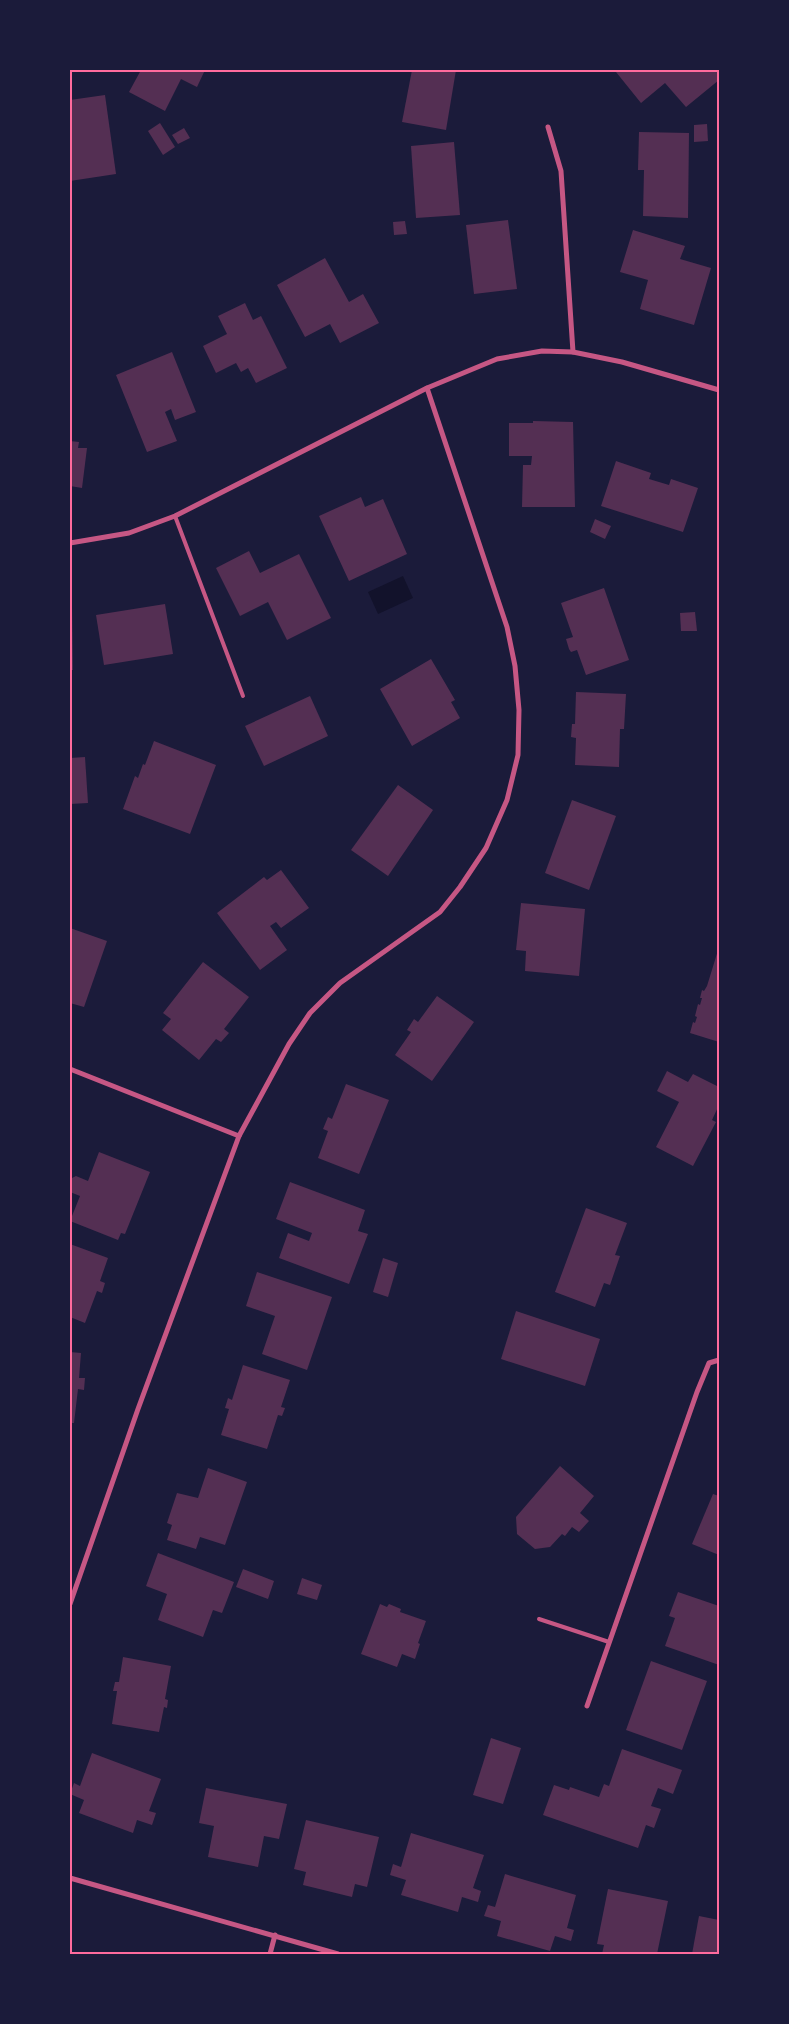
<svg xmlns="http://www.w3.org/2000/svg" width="789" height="2024" viewBox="0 0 789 2024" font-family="'DejaVu Sans',sans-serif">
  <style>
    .water { fill: #12122b }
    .building { fill: #542f53 }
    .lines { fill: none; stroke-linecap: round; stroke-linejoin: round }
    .service { stroke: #c65784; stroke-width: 4 }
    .minor { stroke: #c65784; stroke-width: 5 }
    .neatline { fill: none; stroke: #ff6b9d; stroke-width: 2 }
  </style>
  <rect width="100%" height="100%" fill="#1b1b3a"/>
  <polygon class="water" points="403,576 413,598 378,614 368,592"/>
  <g class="building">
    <polygon points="141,70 205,70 197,87 181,79 165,111 129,92"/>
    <polygon points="412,70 456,70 446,130 402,122"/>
    <polygon points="619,70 719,70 719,80 686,107 665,83 641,103 616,72"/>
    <polygon points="105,95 116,174 70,181 70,100"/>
    <polygon points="160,123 175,147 163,155 148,131"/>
    <polygon points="707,124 708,141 694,142 694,125"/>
    <polygon points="184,128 190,138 178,144 172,135"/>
    <polygon points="639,132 689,133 688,218 643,216 644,170 638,170"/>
    <polygon points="454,142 460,215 416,218 411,146"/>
    <polygon points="508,220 517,289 474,294 466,225"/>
    <polygon points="405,221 407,234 394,235 393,222"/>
    <polygon points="633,230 685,246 680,259 711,268 694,325 640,309 648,280 620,272"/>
    <polygon points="325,258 349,302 363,294 379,323 340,343 330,324 305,337 277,285"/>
    <polygon points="245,303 253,320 261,316 287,368 256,383 248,368 241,372 236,363 216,373 203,346 227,334 218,316"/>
    <polygon points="172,352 196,412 175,420 171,409 165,412 177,441 147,452 116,375"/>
    <polygon points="533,421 573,422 575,507 522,507 523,465 531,465 532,456 509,456 509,423 533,423"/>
    <polygon points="70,441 79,442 78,448 87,448 82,488 70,486"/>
    <polygon points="616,461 651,473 649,479 669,485 671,479 698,488 683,532 601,506"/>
    <polygon points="361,497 365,507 383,499 407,554 349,581 319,516"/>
    <polygon points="595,519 611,526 605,539 590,532"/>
    <polygon points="249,551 260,573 299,554 331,618 287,640 268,602 240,616 216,568"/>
    <polygon points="604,588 629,660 586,675 577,650 571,652 569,649 566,639 573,637 561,603"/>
    <polygon points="165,604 173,654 104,665 96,615"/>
    <polygon points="70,607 72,607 73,670 70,670"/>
    <polygon points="695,612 697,631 681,631 680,613"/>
    <polygon points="431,659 455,700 451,702 460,718 412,746 380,689"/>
    <polygon points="576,692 626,694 624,729 620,729 619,767 575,765 576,738 571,737 572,724 575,724"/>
    <polygon points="310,696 328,736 264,766 245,726"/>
    <polygon points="154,741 216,765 190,834 123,809 135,776 138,778 143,764 145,765"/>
    <polygon points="85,757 88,803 70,804 70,758"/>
    <polygon points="398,785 433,810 388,876 351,850"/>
    <polygon points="572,800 616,816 589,890 545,873"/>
    <polygon points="281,870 309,908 281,928 276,922 270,926 287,950 260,970 217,913 264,877 267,880"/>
    <polygon points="521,903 585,909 579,976 525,971 526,951 516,950"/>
    <polygon points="70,928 107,941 84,1007 70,1003"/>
    <polygon points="719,947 719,1042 690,1033 693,1022 695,1023 697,1017 695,1016 698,1004 700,1005 702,998 700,998 702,990 704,991 707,986"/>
    <polygon points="203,962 249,997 224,1029 229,1033 221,1042 216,1039 199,1060 162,1030 171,1019 163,1013"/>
    <polygon points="437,996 474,1022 432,1081 395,1055 411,1032 407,1030 414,1019 418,1022"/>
    <polygon points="667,1071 688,1082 693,1074 719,1087 719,1105 712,1120 716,1122 693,1166 656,1147 679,1102 657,1091"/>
    <polygon points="346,1084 389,1100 359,1174 318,1158 328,1131 323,1129 328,1117 332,1119"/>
    <polygon points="99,1152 150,1172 125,1234 121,1233 118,1240 70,1221 80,1196 70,1192 70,1179 76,1176 88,1181"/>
    <polygon points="290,1182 365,1210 358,1231 368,1234 349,1284 279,1258 288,1233 309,1241 312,1233 276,1219"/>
    <polygon points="586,1208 627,1223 615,1255 620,1256 610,1285 604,1283 595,1307 555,1292"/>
    <polygon points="70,1244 108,1258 100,1281 105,1283 102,1293 97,1291 85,1323 70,1317"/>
    <polygon points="383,1258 398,1263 388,1297 373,1292"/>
    <polygon points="257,1272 332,1297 307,1370 262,1354 275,1316 246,1306"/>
    <polygon points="516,1311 600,1339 585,1386 501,1359"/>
    <polygon points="70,1352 81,1353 79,1378 85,1378 84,1390 78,1389 74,1423 70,1423"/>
    <polygon points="243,1365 290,1380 281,1407 285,1408 282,1416 278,1415 267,1449 221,1435 229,1409 225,1408 228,1398 232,1400"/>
    <polygon points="560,1466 594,1496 580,1513 589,1521 579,1532 572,1527 565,1536 562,1534 550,1547 535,1549 517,1534 516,1517"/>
    <polygon points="208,1468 247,1482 225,1545 200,1537 196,1549 167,1540 172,1525 167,1523 177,1493 198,1498"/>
    <polygon points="713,1494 719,1496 719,1555 692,1544"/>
    <polygon points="158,1553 234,1582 222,1613 213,1610 203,1637 158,1620 167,1594 146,1586"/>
    <polygon points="243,1569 274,1581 268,1599 236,1587"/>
    <polygon points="302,1578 322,1585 317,1600 297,1594"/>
    <polygon points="678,1592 719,1606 719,1665 665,1646 675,1618 669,1616"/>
    <polygon points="380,1604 387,1607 389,1604 401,1609 400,1612 426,1621 418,1643 420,1644 415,1659 402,1654 397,1667 361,1654"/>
    <polygon points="123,1657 171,1666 165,1699 168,1700 167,1708 164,1707 159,1732 112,1724 117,1691 113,1691 115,1682 119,1682"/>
    <polygon points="651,1661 707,1681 682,1750 626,1730"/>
    <polygon points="491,1738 521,1748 503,1804 473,1795"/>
    <polygon points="622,1749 682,1770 673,1794 658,1788 651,1806 661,1809 654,1828 646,1825 638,1848 543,1815 554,1785 569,1790 570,1787 599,1797 604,1784 609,1786"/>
    <polygon points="92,1753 161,1779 149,1811 156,1813 152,1825 137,1820 133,1833 79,1813 84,1800 70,1794 74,1783 80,1786"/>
    <polygon points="206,1788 287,1804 279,1839 264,1836 258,1867 208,1857 214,1826 199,1823"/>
    <polygon points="306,1820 379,1837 367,1887 355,1884 352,1897 303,1885 306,1872 294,1869"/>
    <polygon points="411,1833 484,1855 473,1888 481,1891 478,1902 462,1897 458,1912 401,1895 406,1880 390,1875 393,1864 401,1867"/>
    <polygon points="505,1874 576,1895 567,1928 574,1930 571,1941 555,1936 550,1951 497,1936 501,1921 484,1916 488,1905 495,1907"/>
    <polygon points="608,1889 668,1901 657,1954 602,1954 604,1945 597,1944"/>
    <polygon points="699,1916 719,1920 719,1954 692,1954"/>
  </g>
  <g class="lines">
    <g class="service">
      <polyline points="175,516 243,696"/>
      <polyline points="539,1619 609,1642"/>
    </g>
    <g class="minor">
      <polyline points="548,127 561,171 573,352"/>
      <polyline points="70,543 129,533 175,516 427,388 497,359 542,351 573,352 622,362 719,390"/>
      <polyline points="70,1069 239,1136"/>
      <polyline points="70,1604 138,1409 239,1136 289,1044 310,1013 340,983 440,912 460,887 486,848 507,800 518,755 519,710 515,666 507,627 427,388"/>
      <polyline points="587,1706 697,1392 709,1363 719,1360"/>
      <polyline points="70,1878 338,1954"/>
      <polyline points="270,1954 275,1935"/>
    </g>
  </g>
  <rect width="789" height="2024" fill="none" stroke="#1b1b3a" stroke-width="142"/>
  <rect x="71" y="71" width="647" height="1882" class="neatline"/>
</svg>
